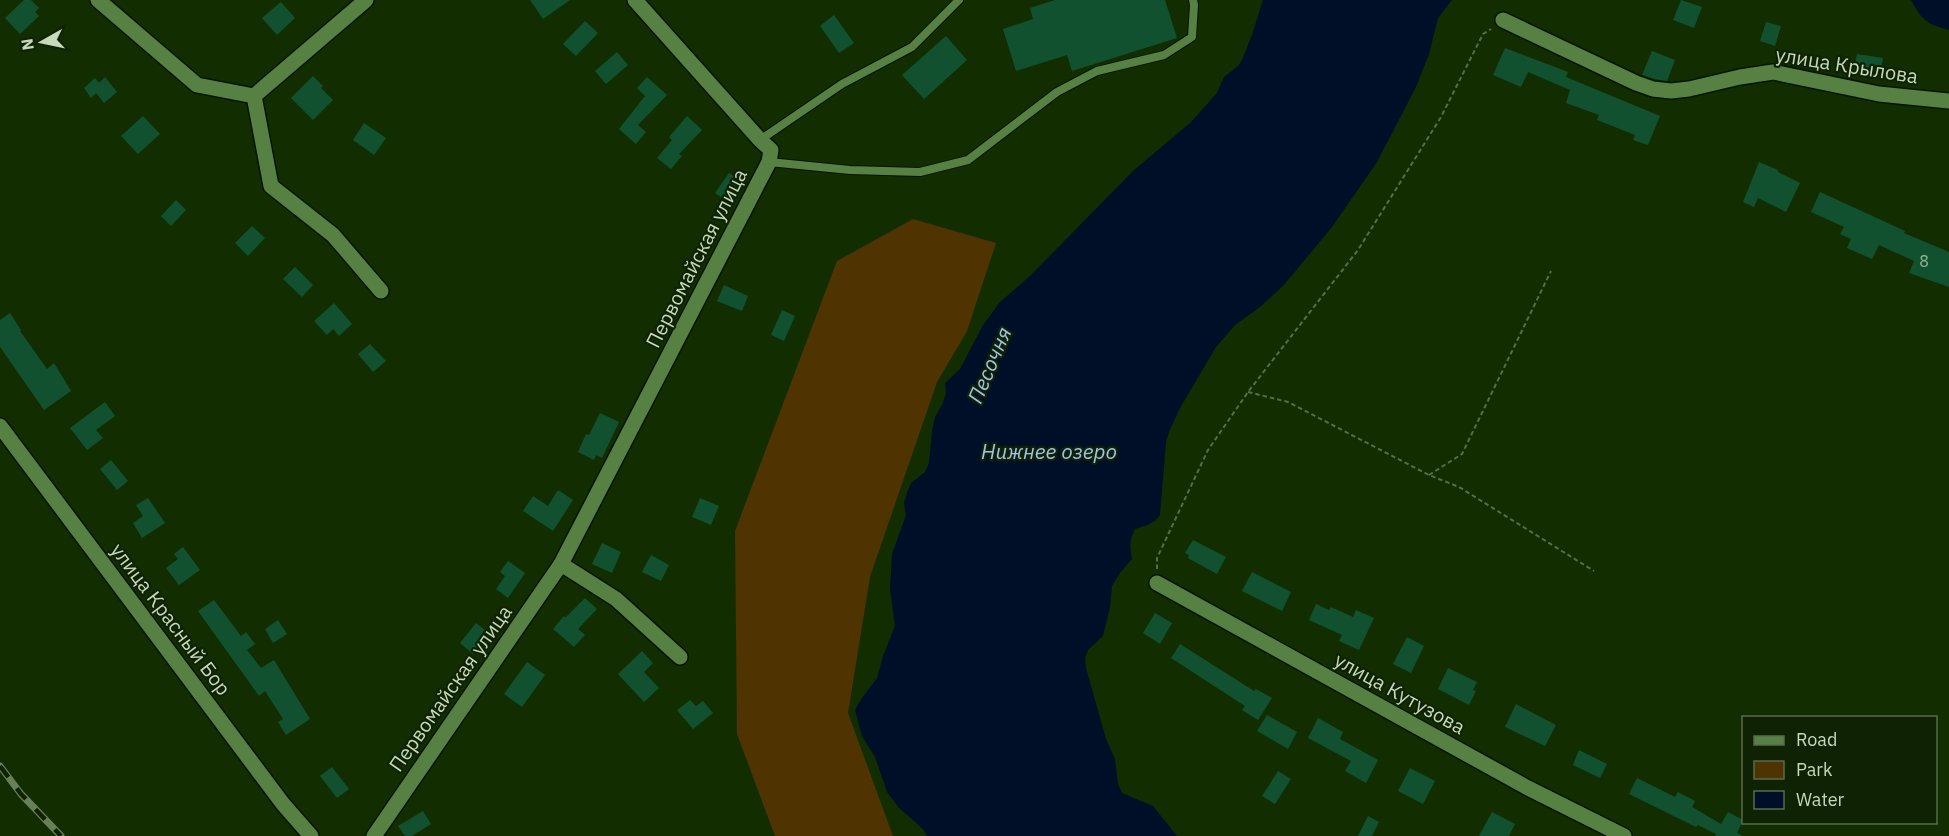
<svg xmlns="http://www.w3.org/2000/svg" width="1949" height="836" viewBox="0 0 1949 836" font-family="'IBM Plex Sans',sans-serif">
  <style>
    .green { fill: #4f3300 }
    .water { fill: #000f28 }
    .building { fill: #115130 }
    .lines { fill: none; stroke-linecap: round; stroke-linejoin: round }
    .lane-casing { stroke: #031500; stroke-width: 10 }
    .street-casing { stroke: #031500; stroke-width: 18 }
    .path { stroke: #546e45; stroke-width: 2; stroke-dasharray: 4.5 3; stroke-linecap: butt }
    .lane { stroke: #578043; stroke-width: 8 }
    .street { stroke: #578043; stroke-width: 15 }
    .rail-casing { stroke: #678059; stroke-width: 7 }
    .rail { stroke: #0f2304; stroke-width: 4.5; stroke-dasharray: 14; stroke-linecap: butt }
    .labels { text-anchor: middle; dominant-baseline: central; stroke-width: 4.5; stroke-linejoin: round; paint-order: stroke }
    .number-label { font-size: 16px; fill: #97b898 }
    .street-label { font-size: 20px; fill: #c4daba; stroke: #0f2304 }
    .water-label { font-size: 21px; font-style: italic; fill: #a2c1eb; stroke: #0f2304 }
  </style>
  <rect width="100%" height="100%" fill="#122e00"/>
  <polygon class="green" points="913,219 996,243 967,331 937,382 870,577 848,713 893,836 775,836 737,734 735,531 837,261"/>
  <g class="water">
    <path d="M1263,0H1452L1438,18L1429,54L1416,87L1377,162L1332,227L1283,286L1260,307L1235,325L1216,347L1180,408L1169,432L1166,442L1160,515C1154,524 1145,526 1135,529C1129,540 1130,547 1132,559L1120,573L1112,586L1110,607L1103,636L1088,650L1085,658L1086,668L1106,739L1115,759L1118,784L1122,793L1153,806L1177,836H927L923,829L899,808L887,792L875,757L862,736L855,710L862,698L877,678L883,656L895,626L890,589L892,554L906,515L904,503L907,493L911,483L925,472L929,463L932,431L935,417L943,403L946,393L945,383L960,369L983,325L1000,302L1030,276L1133,171L1191,122L1217,93L1224,77L1238,66L1242,60L1252,35Z"/>
    <path d="M1911,0H1949V30C1926,24 1922,20 1911,0Z"/>
  </g>
  <g class="building">
    <polygon points="24,0 31,0 39,8 35,12 39,16 20,34 5,18"/>
    <polygon points="530,0 570,0 543,19"/>
    <polygon points="1055,0 1165,0 1177,38 1072,71 1067,55 1016,71 1003,29 1033,19 1030,8"/>
    <polygon points="1681,0 1702,7 1694,28 1673,20"/>
    <polygon points="281,2 295,18 277,35 262,18"/>
    <polygon points="834,15 854,43 839,53 820,26"/>
    <polygon points="585,21 598,33 576,56 563,44"/>
    <polygon points="1766,22 1781,26 1775,46 1760,41"/>
    <polygon points="946,36 967,60 924,99 902,75"/>
    <polygon points="1505,48 1568,72 1566,77 1660,116 1648,145 1633,140 1635,135 1597,120 1599,115 1566,103 1570,90 1528,72 1521,87 1493,75"/>
    <polygon points="1652,51 1675,60 1667,81 1655,79 1642,75"/>
    <polygon points="617,52 628,65 606,84 595,71"/>
    <polygon points="1857,54 1883,58 1880,75 1854,70"/>
    <polygon points="313,76 323,86 321,88 333,100 313,120 291,98"/>
    <polygon points="105,77 117,92 104,103 96,93 91,98 84,88 95,78 99,83"/>
    <polygon points="647,77 667,95 638,125 646,132 636,144 619,129 645,96 637,88"/>
    <polygon points="143,116 160,134 138,154 121,136"/>
    <polygon points="687,116 702,130 679,154 682,156 671,169 657,158 672,140 669,137"/>
    <polygon points="364,123 386,138 374,155 353,140"/>
    <polygon points="1759,162 1778,170 1778,172 1800,183 1786,212 1758,198 1754,207 1743,202"/>
    <polygon points="729,173 740,180 727,201 715,193"/>
    <polygon points="1820,192 1905,231 1904,233 1949,252 1949,287 1909,273 1914,261 1879,245 1872,259 1847,248 1851,239 1840,234 1844,227 1811,212"/>
    <polygon points="176,200 186,210 171,226 161,216"/>
    <polygon points="252,226 265,238 248,256 235,243"/>
    <polygon points="295,267 313,285 302,297 283,279"/>
    <polygon points="724,285 748,296 742,311 717,301"/>
    <polygon points="334,303 352,324 339,336 333,329 327,335 314,321"/>
    <polygon points="782,310 795,316 784,341 771,335"/>
    <polygon points="10,313 21,330 20,331 47,369 54,363 71,391 44,410 0,347 0,320"/>
    <polygon points="370,344 386,361 373,372 358,354"/>
    <polygon points="105,402 115,416 96,430 103,438 87,450 70,428"/>
    <polygon points="600,413 619,422 602,458 596,455 594,460 578,452 586,434 589,435"/>
    <polygon points="111,460 128,481 117,490 100,469"/>
    <polygon points="558,490 573,500 553,531 523,511 533,496 548,506"/>
    <polygon points="148,498 165,523 142,538 133,523 143,516 136,505"/>
    <polygon points="700,498 719,506 711,525 692,517"/>
    <polygon points="1193,540 1226,557 1217,574 1188,558 1189,555 1185,553"/>
    <polygon points="602,543 621,552 612,573 592,564"/>
    <polygon points="183,547 200,570 179,585 166,568 178,559 174,554"/>
    <polygon points="651,555 669,565 661,581 642,572"/>
    <polygon points="508,561 525,573 508,598 496,589 505,576 500,572"/>
    <polygon points="1252,572 1291,592 1282,611 1242,591"/>
    <polygon points="585,598 597,609 578,629 585,635 574,647 553,629 564,616 565,618"/>
    <polygon points="214,600 241,636 246,632 255,644 247,650 261,668 274,660 310,719 286,735 278,722 283,719 265,691 259,696 198,611"/>
    <polygon points="1316,604 1329,610 1331,607 1353,617 1356,610 1374,618 1359,650 1339,641 1342,635 1309,620"/>
    <polygon points="1155,613 1172,623 1160,644 1143,633"/>
    <polygon points="278,620 287,634 273,643 265,629"/>
    <polygon points="476,623 490,634 473,654 460,643"/>
    <polygon points="1407,637 1424,646 1411,673 1393,664"/>
    <polygon points="1180,644 1254,691 1256,689 1272,698 1258,720 1242,710 1245,706 1171,658"/>
    <polygon points="642,651 653,663 644,672 659,688 644,702 618,674"/>
    <polygon points="527,662 545,675 522,707 504,694"/>
    <polygon points="1448,668 1477,682 1473,690 1476,691 1469,705 1438,689"/>
    <polygon points="690,700 696,706 703,701 713,713 693,729 677,710"/>
    <polygon points="1516,704 1556,725 1545,746 1505,727"/>
    <polygon points="1267,715 1297,732 1288,749 1257,731"/>
    <polygon points="1318,718 1343,732 1340,739 1378,760 1366,783 1345,771 1351,761 1308,738"/>
    <polygon points="1579,750 1607,764 1600,778 1573,765"/>
    <polygon points="332,767 349,789 337,798 320,776"/>
    <polygon points="1410,768 1435,781 1423,804 1398,791"/>
    <polygon points="1278,771 1291,779 1275,804 1262,796"/>
    <polygon points="1637,778 1675,797 1678,792 1695,801 1692,807 1721,824 1728,812 1743,820 1737,833 1743,836 1715,836 1716,834 1698,825 1696,827 1629,794"/>
    <polygon points="423,811 431,824 412,836 405,836 398,826"/>
    <polygon points="1492,812 1515,824 1509,836 1479,836"/>
    <polygon points="1368,816 1379,822 1372,836 1358,836"/>
  </g>
  <g class="lines">
    <defs>
      <g id="lane">
        <polyline points="760,140 842,84 912,47 959,0"/>
        <polyline points="769,162 850,170 920,172 968,160 1057,92 1097,71 1164,55 1192,37 1194,5 1193,0"/>
      </g>
      <g id="street">
        <polyline points="98,0 197,85 254,96 271,186 333,235 381,291"/>
        <polyline points="1503,20 1636,83 1653,89 1671,91 1689,89 1740,77 1773,72 1879,94 1949,101"/>
        <polyline points="254,96 366,0"/>
        <polyline points="0,426 283,804 311,836"/>
        <polyline points="561,564 616,599 680,657"/>
        <polyline points="1157,583 1528,788 1624,836"/>
        <polyline points="374,836 561,564 769,162 771,150 760,140 635,0"/>
      </g>
    </defs>
    <use href="#lane" class="lane-casing"/>
    <use href="#street" class="street-casing"/>
    <g class="path">
      <polyline points="1248,392 1288,402 1429,475 1459,487 1594,571"/>
      <polyline points="1429,475 1462,454 1551,271"/>
      <polyline points="1157,569 1157,558 1208,450 1248,392 1358,250 1441,117 1483,34 1491,29"/>
    </g>
    <use href="#lane" class="lane"/>
    <use href="#street" class="street"/>
    <defs>
      <polyline id="rail" points="0,766 21,794 61,836"/>
    </defs>
    <use href="#rail" class="rail-casing"/>
    <use href="#rail" class="rail"/>
  </g>
  <g class="labels">
    <g class="number-label">
      <text x="1924" y="261">8</text>
    </g>
    <g class="street-label">
      <text transform="translate(1847 65) rotate(9)">улица Крылова</text>
      <text transform="translate(696 258) rotate(-63)">Первомайская улица</text>
      <text transform="translate(171 619) rotate(53)">улица Красный Бор</text>
      <text transform="translate(450 688) rotate(-55)">Первомайская улица</text>
      <text transform="translate(1400 693) rotate(29)">улица Кутузова</text>
    </g>
    <g class="water-label">
      <text transform="translate(989 365) rotate(-67)">Песочня</text>
      <text x="1049" y="451">Нижнее озеро</text>
    </g>
  </g>
  <rect x="1742" y="716" width="195" height="108" fill="#0f2304" stroke="#576c4d" stroke-width="1.5"/>
  <rect x="1754" y="736" width="30" height="9" fill="#578043" stroke="#576c4d" stroke-width="1.5"/>
  <text x="1796" y="746" font-size="18" fill="#c4daba">Road</text>
  <rect x="1754" y="761" width="30" height="18" fill="#4f3300" stroke="#576c4d" stroke-width="1.5"/>
  <text x="1796" y="776" font-size="18" fill="#c4daba">Park</text>
  <rect x="1754" y="791" width="30" height="18" fill="#000f28" stroke="#576c4d" stroke-width="1.5"/>
  <text x="1796" y="806" font-size="18" fill="#c4daba">Water</text>
  <g transform="translate(42 42) rotate(261)" stroke="#0f2304" stroke-width="4.5" paint-order="stroke">
  <path d="M0-4.5L10 22L0 15L-10 22Z" fill="#c4daba"/>
  <text y="-9" font-size="16" font-weight="bold" text-anchor="middle" fill="#c4daba">N</text>
  </g>
</svg>
